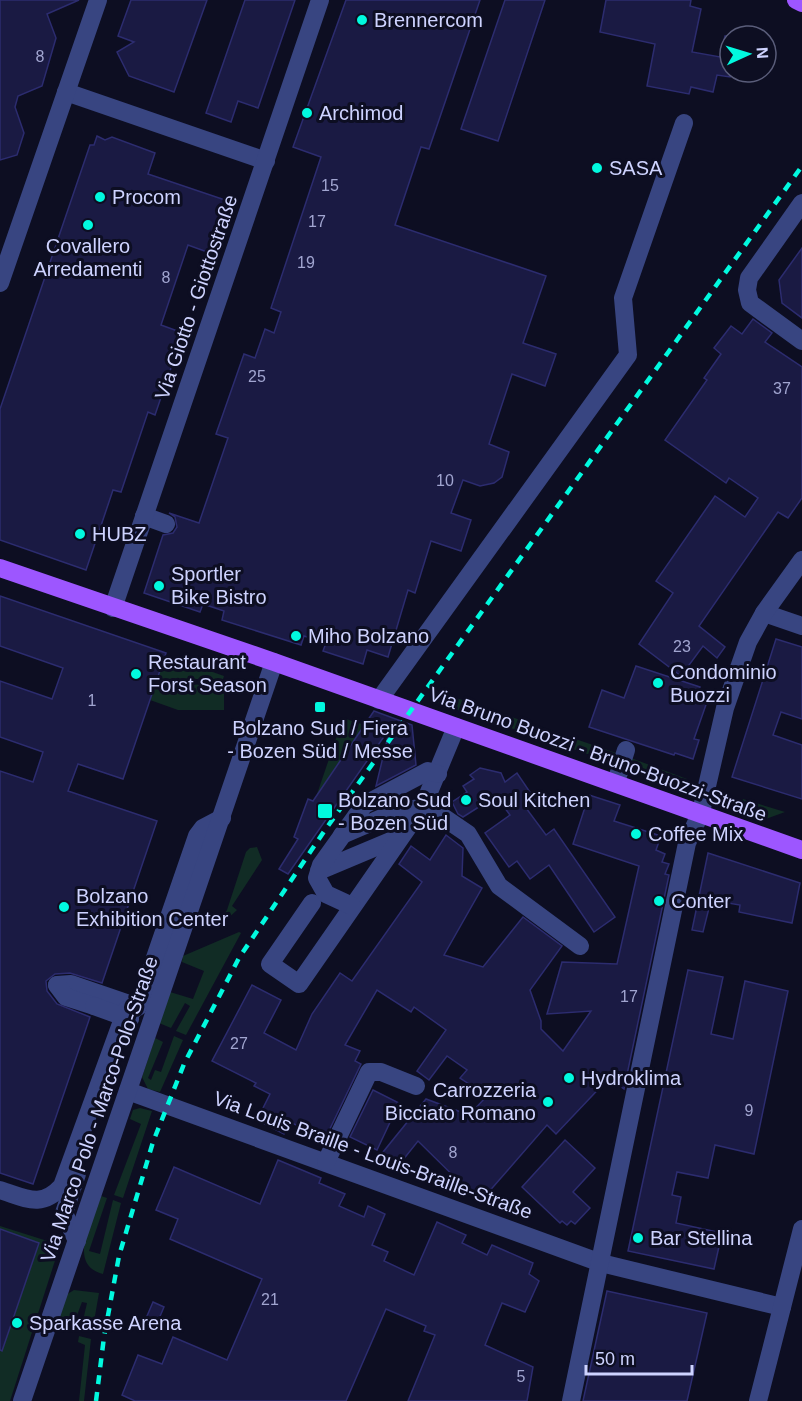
<svg xmlns="http://www.w3.org/2000/svg" width="802" height="1401" viewBox="0 0 802 1401" font-family="Arial,sans-serif">
  <style>
    .green { fill: #112c25 }
    .building { fill: #1a1a43; stroke: #2c2c6f; stroke-width: 1.5 }
    .lines { fill: none; stroke-linecap: round; stroke-linejoin: round }
    .minor { stroke: #384581; stroke-width: 18 }
    .major { stroke: #9d56ff; stroke-width: 18 }
    .rail { stroke: #01f9df; stroke-width: 4.5; stroke-dasharray: 9 8; stroke-linecap: butt }
    .minor-bridge { stroke: #384581; stroke-width: 18 }
    .poi-dot { fill: #01f9df; stroke: #0d0e22; stroke-width: 2 }
    .labels { text-anchor: middle; dominant-baseline: central; stroke-width: 6; stroke-linejoin: round; paint-order: stroke }
    .number-label { font-size: 16px; fill: #a1a5d0 }
    .poi-label { font-size: 20px; fill: #ced3ff; stroke: #0d0e22; text-anchor: start }
    .street-label { font-size: 20px; fill: #ced3ff; stroke: #0d0e22 }
  </style>
  <rect width="100%" height="100%" fill="#0d0e22"/>
  <g class="green">
    <polygon points="170,657 224,676 223,679 157,679 163,661 168,662"/>
    <polygon points="156,684 224,685 224,710 178,710 150,700"/>
    <polygon points="436,691 619,754 617,764 431,701"/>
    <polygon points="343,718 365,725 316,797"/>
    <path d="M631,758L687,779C674,793 643,775 628,770Z"/>
    <polygon points="743,799 785,812 763,820 737,812"/>
    <polygon points="257,847 262,860 232,906 237,910 223,923 221,919 227,910 246,852 250,848"/>
    <polygon points="239,932 241,933 186,1035 176,1031 190,1006 185,1003 171,1028 159,1023 170,992 193,999 204,971 182,962 183,956"/>
    <polygon points="174,1036 183,1040 160,1092 148,1089 142,1077 155,1038 163,1042 148,1078 151,1080 155,1070 161,1072"/>
    <polygon points="140,1108 152,1111 123,1198 114,1195 141,1124 130,1119 133,1110"/>
    <path d="M101,1196L107,1198L89,1251L100,1254L113,1200L121,1203L103,1274C66,1264 93,1221 101,1196Z"/>
    <polygon points="0,1226 60,1245 10,1401 0,1401"/>
    <polygon points="74,1290 99,1293 92,1333 81,1329 87,1303 82,1302 73,1326 58,1321 66,1295"/>
    <polygon points="79,1336 91,1339 84,1401 79,1401 85,1345 78,1342"/>
  </g>
  <g class="building">
    <polygon points="0,0 79,0 47,14 56,38 42,86 18,96 15,107 24,133 17,155 0,160"/>
    <polygon points="131,0 207,0 174,92 129,76 117,52 134,42 118,36"/>
    <polygon points="245,0 295,0 258,108 238,101 231,122 206,113"/>
    <polygon points="346,0 480,0 429,149 421,147 395,225 546,276 523,343 556,354 545,386 512,374 489,444 509,452 502,477 494,483 480,486 463,480 451,513 471,520 461,551 431,541 415,593 408,590 388,657 367,650 363,664 323,651 326,643 304,636 301,645 222,620 224,611 203,604 200,612 144,593 163,535 173,533 177,527 175,517 169,513 199,523 228,438 216,434 244,354 255,358 265,329 274,333 281,312 271,308 321,157 293,147"/>
    <polygon points="505,0 545,0 498,141 461,129"/>
    <polygon points="606,0 691,0 690,6 701,9 692,52 720,57 725,36 730,36 730,77 717,75 713,92 691,87 689,94 647,86 655,44 600,32"/>
    <polygon points="97,136 105,140 112,137 155,153 148,174 228,201 210,253 188,245 161,325 183,333 155,415 148,412 121,492 113,490 86,570 0,540 0,409 90,145 94,145"/>
    <polygon points="802,248 802,318 782,303 779,280"/>
    <polygon points="753,319 772,333 765,342 802,367 802,498 788,518 778,512 699,626 725,647 717,658 703,646 681,676 639,644 673,593 656,581 715,496 745,517 758,498 729,478 726,483 665,440 707,380 704,378 721,354 714,348 731,326 742,334"/>
    <polygon points="0,596 166,653 123,779 78,764 68,791 157,821 102,983 70,973 55,974 46,981 47,991 57,1004 90,1017 33,1184 0,1173 0,771 33,782 43,752 0,737 0,681 52,699 63,668 0,646"/>
    <polygon points="776,639 802,647 802,719 781,712 773,735 802,745 802,799 732,777"/>
    <polygon points="636,666 700,687 697,695 708,699 694,739 699,740 693,759 675,753 674,755 589,727 602,690 624,698"/>
    <polygon points="374,711 412,725 416,765 376,786 390,728 288,874 279,869 298,839 294,837 308,799 313,801"/>
    <polygon points="480,768 501,773 505,782 517,773 536,801 526,808 546,835 554,829 615,917 594,932 549,865 530,879 517,861 509,867 485,833 510,815 496,796 463,817 458,814 452,802 467,792 463,786 474,779 470,775"/>
    <polygon points="589,795 620,805 614,821 661,836 656,850 665,854 662,862 669,864 665,874 669,875 624,1089 609,1078 556,1134 547,1125 480,1202 418,1141 395,1170 379,1157 426,1099 469,1115 487,1096 460,1078 467,1070 447,1056 429,1080 417,1071 446,1030 414,1007 411,1012 377,990 345,1045 360,1051 355,1061 361,1064 325,1139 290,1122 284,1134 257,1120 270,1094 254,1086 256,1083 212,1061 252,985 281,1000 264,1033 296,1050 312,1014 340,973 352,981 422,882 399,864 411,846 430,860 446,835 463,848 462,876 482,888 444,955 483,967 523,917 562,946 530,990 541,1021 541,1029 563,1051 591,1011 547,1014 562,962 617,964 639,866 573,844"/>
    <polygon points="708,853 800,883 792,923 739,912 740,905 711,900 703,932 692,930"/>
    <polygon points="688,970 723,977 711,1034 733,1039 745,981 788,991 754,1154 715,1145 708,1178 677,1172 672,1195 681,1197 676,1223 722,1233 714,1269 628,1251"/>
    <polygon points="373,1090 399,1103 377,1150 350,1137"/>
    <polygon points="565,1140 595,1168 573,1192 590,1208 575,1224 571,1221 567,1225 562,1221 560,1223 522,1187"/>
    <polygon points="278,1160 321,1178 319,1183 345,1194 339,1206 364,1217 368,1206 385,1214 372,1245 388,1252 384,1261 414,1275 437,1222 466,1235 462,1243 487,1255 492,1245 533,1263 529,1274 539,1281 525,1312 502,1303 485,1345 533,1367 527,1401 408,1401 435,1335 424,1331 426,1326 386,1309 346,1401 135,1401 122,1395 138,1355 162,1364 173,1337 227,1360 262,1279 170,1239 178,1219 156,1210 174,1167 260,1204"/>
    <polygon points="0,1229 39,1243 2,1351 0,1350"/>
    <polygon points="607,1291 707,1313 687,1401 583,1401"/>
    <polygon points="153,1302 164,1307 155,1328 144,1323"/>
  </g>
  <g class="lines">
    <g class="minor">
      <polyline points="66,92 266,161"/>
      <polyline points="802,203 749,278 747,290 750,303 802,341"/>
      <polyline points="0,283 98,0"/>
      <polyline points="144,516 166,524"/>
      <polyline points="113,608 320,0"/>
      <polyline points="764,613 802,626"/>
      <polyline points="379,700 628,355 623,298 684,123"/>
      <polyline points="616,782 626,750"/>
      <polyline points="424,804 468,834 499,886 580,946"/>
      <polyline points="342,835 398,811 421,808"/>
      <polyline points="319,871 400,837"/>
      <polyline points="312,903 270,964 299,984 424,804 456,727"/>
      <polyline points="352,906 326,894 317,878 321,865 364,805 428,771 438,774"/>
      <polyline points="57,985 71,984 138,1007 197,836 203,828 222,818"/>
      <polyline points="57,985 66,997 94,1006"/>
      <polyline points="128,1091 601,1263 782,1307"/>
      <polyline points="326,1162 369,1072 381,1072 416,1086"/>
      <path d="M0,1190C26,1198 41,1209 62,1186L126,1010L132,1012"/>
      <polyline points="77,1241 64,1213 77,1174"/>
      <polyline points="22,1401 274,662"/>
      <polyline points="571,1401 687,843 701,812 725,708 748,642 764,613 802,560"/>
      <polyline points="758,1401 802,1229"/>
    </g>
    <g class="major">
      <polyline points="796,0 802,3"/>
      <polyline points="0,568 274,662 802,850"/>
    </g>
    <polyline class="rail" points="96,1401 104,1337 119,1256 153,1142 184,1064 239,958 325,830 802,166"/>
    <polyline class="minor-bridge" points="94,1006 130,1019"/>
  </g>
  <g class="poi-dot">
    <circle cx="362" cy="20" r="6"/>
    <circle cx="307" cy="113" r="6"/>
    <circle cx="597" cy="168" r="6"/>
    <circle cx="100" cy="197" r="6"/>
    <circle cx="88" cy="225" r="6"/>
    <circle cx="80" cy="534" r="6"/>
    <circle cx="159" cy="586" r="6"/>
    <circle cx="296" cy="636" r="6"/>
    <circle cx="136" cy="674" r="6"/>
    <circle cx="658" cy="683" r="6"/>
    <rect x="314" y="701" width="12" height="12" rx="3"/>
    <circle cx="466" cy="800" r="6"/>
    <rect x="317" y="803" width="16" height="16" rx="3"/>
    <circle cx="636" cy="834" r="6"/>
    <circle cx="659" cy="901" r="6"/>
    <circle cx="64" cy="907" r="6"/>
    <circle cx="569" cy="1078" r="6"/>
    <circle cx="548" cy="1102" r="6"/>
    <circle cx="638" cy="1238" r="6"/>
    <circle cx="17" cy="1323" r="6"/>
  </g>
  <g class="labels">
    <g class="number-label">
      <text x="40" y="56">8</text>
      <text x="330" y="185">15</text>
      <text x="317" y="221">17</text>
      <text x="306" y="262">19</text>
      <text x="166" y="277">8</text>
      <text x="257" y="376">25</text>
      <text x="782" y="388">37</text>
      <text x="445" y="480">10</text>
      <text x="682" y="646">23</text>
      <text x="92" y="700">1</text>
      <text x="629" y="996">17</text>
      <text x="239" y="1043">27</text>
      <text x="749" y="1110">9</text>
      <text x="453" y="1152">8</text>
      <text x="270" y="1299">21</text>
      <text x="521" y="1376">5</text>
    </g>
    <g class="poi-label">
      <text x="374" y="20">Brennercom</text>
      <text x="319" y="113">Archimod</text>
      <text x="609" y="168">SASA</text>
      <text x="112" y="197">Procom</text>
      <text x="88" y="246" text-anchor="middle">Covallero<tspan x="88" dy="23">Arredamenti</tspan></text>
      <text x="92" y="534">HUBZ</text>
      <text x="171" y="574">Sportler<tspan x="171" dy="23">Bike Bistro</tspan></text>
      <text x="308" y="636">Miho Bolzano</text>
      <text x="148" y="662">Restaurant<tspan x="148" dy="23">Forst Season</tspan></text>
      <text x="670" y="672">Condominio<tspan x="670" dy="23">Buozzi</tspan></text>
      <text x="320" y="728" text-anchor="middle">Bolzano Sud / Fiera<tspan x="320" dy="23">- Bozen Süd / Messe</tspan></text>
      <text x="338" y="800">Bolzano Sud<tspan x="338" dy="23">- Bozen Süd</tspan></text>
      <text x="478" y="800">Soul Kitchen</text>
      <text x="648" y="834">Coffee Mix</text>
      <text x="76" y="896">Bolzano<tspan x="76" dy="23">Exhibition Center</tspan></text>
      <text x="671" y="901">Conter</text>
      <text x="581" y="1078">Hydroklima</text>
      <text x="536" y="1090" text-anchor="end">Carrozzeria<tspan x="536" dy="23">Bicciato Romano</tspan></text>
      <text x="650" y="1238">Bar Stellina</text>
      <text x="29" y="1323">Sparkasse Arena</text>
    </g>
    <g class="street-label">
      <text transform="translate(196 297) rotate(-71)">Via Giotto - Giottostraße</text>
      <text transform="translate(598 754) rotate(20)">Via Bruno Buozzi - Bruno-Buozzi-Straße</text>
      <text transform="translate(99 1109) rotate(-71)">Via Marco Polo - Marco-Polo-Straße</text>
      <text transform="translate(373 1155) rotate(20)">Via Louis Braille - Louis-Braille-Straße</text>
    </g>
  </g>
  <g transform="translate(748 54) rotate(86)"><circle r="28" fill="#0d0e22" stroke="#5a5d7a" stroke-width="1.5"/>
  <path d="M0-4.5L10 22L0 15L-10 22Z" fill="#01f9df"/>
  <text y="-9" font-size="16" font-weight="bold" text-anchor="middle" fill="#ced3ff">N</text>
  </g>
  <path d="M586 1365v9h106v-9" fill="none" stroke="#ced3ff" stroke-width="3"/>
  <text x="595" y="1365" font-size="18" fill="#ced3ff" stroke="#0d0e22" stroke-width="4.5" paint-order="stroke">50 m</text>
</svg>
